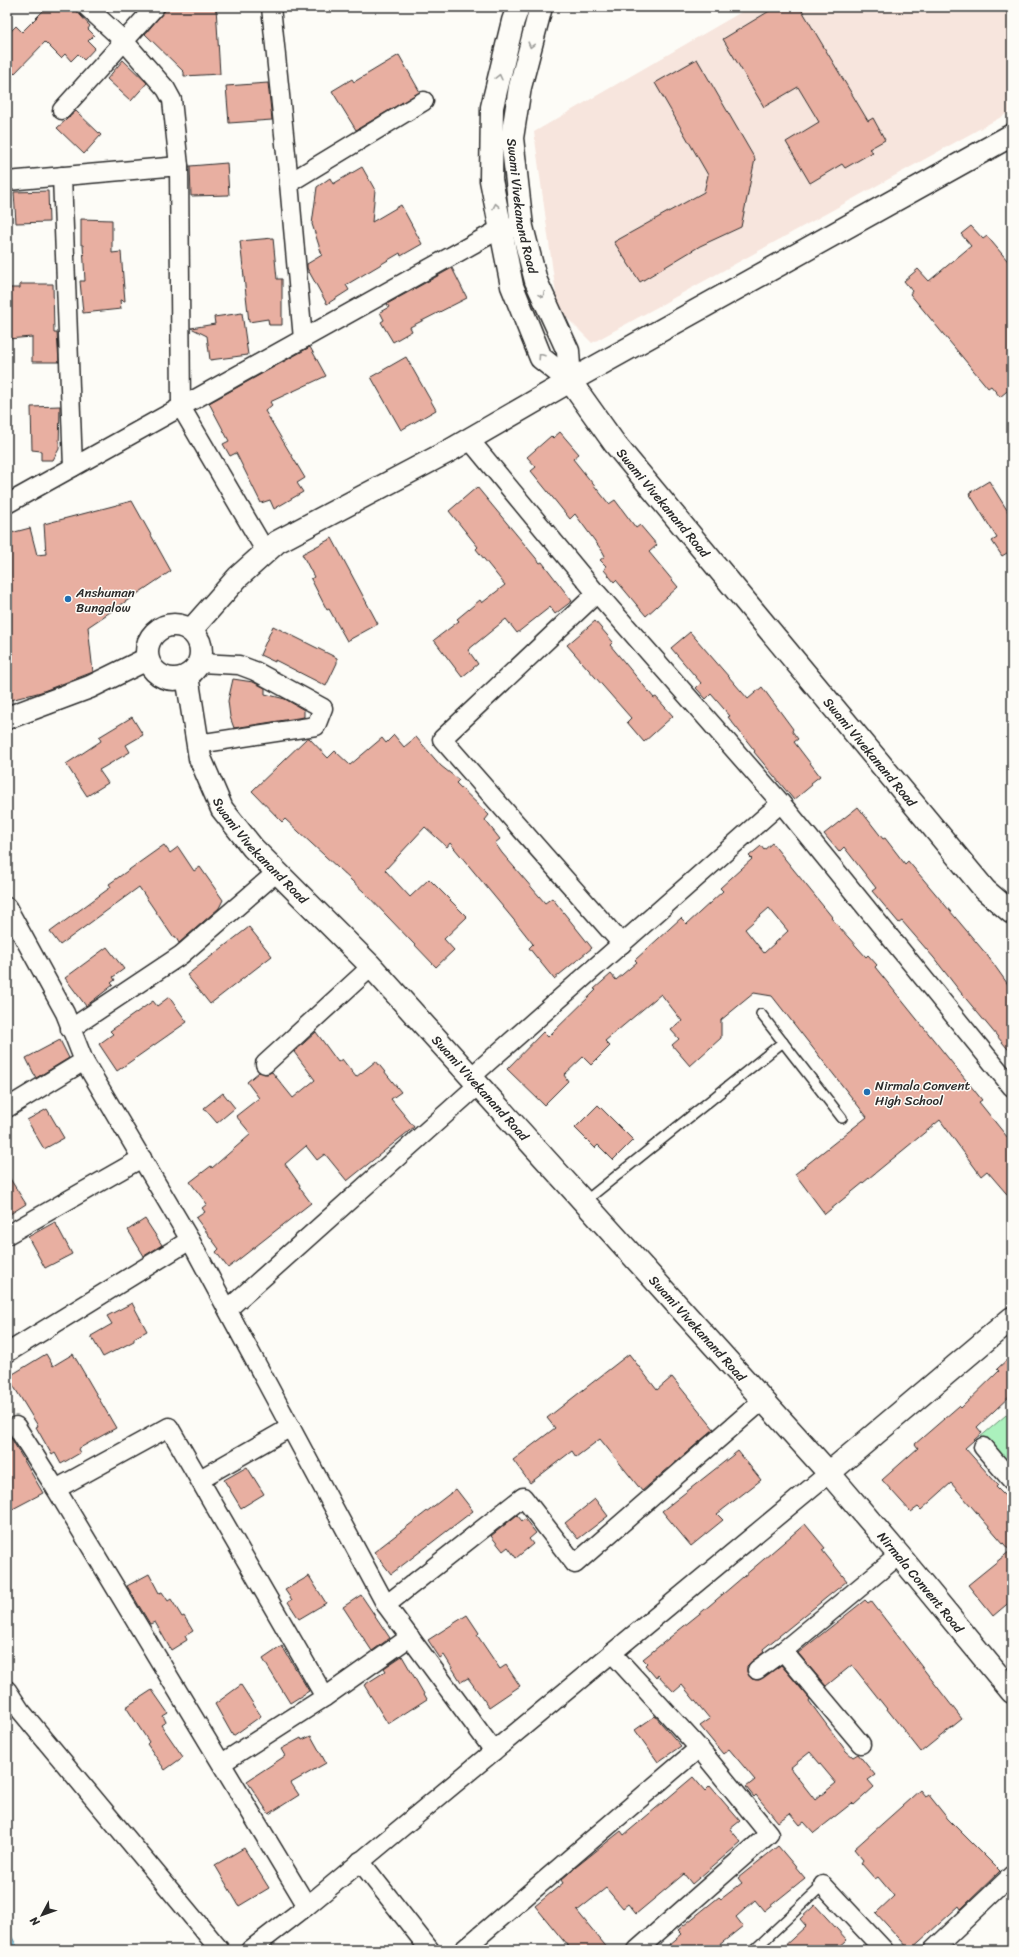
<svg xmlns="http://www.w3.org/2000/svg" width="1019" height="1957" viewBox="0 0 1019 1957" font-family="Sriracha,sans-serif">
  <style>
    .built { fill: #f7e5dd }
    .green { fill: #abf1bd; stroke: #6b8e74 }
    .water { fill: #89d0eb; stroke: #638e9e }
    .building { fill: #e8afa1; stroke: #2b2b2b; fill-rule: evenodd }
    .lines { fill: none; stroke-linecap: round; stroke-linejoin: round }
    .lane-casing { stroke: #2b2b2b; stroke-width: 12 }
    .street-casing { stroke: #2b2b2b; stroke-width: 21 }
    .secondary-casing { stroke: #2b2b2b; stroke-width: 25 }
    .lane { stroke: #fdfcf7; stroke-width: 9 }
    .street { stroke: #fdfcf7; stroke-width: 18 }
    .secondary { stroke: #fdfcf7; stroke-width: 22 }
    .oneway { stroke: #9e9e9b }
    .poi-dot { fill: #1f6fb2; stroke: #fdfcf7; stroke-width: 1.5 }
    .labels { text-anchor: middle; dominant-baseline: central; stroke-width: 3; stroke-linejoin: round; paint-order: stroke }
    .street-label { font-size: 13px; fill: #2b2b2b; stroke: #fdfcf7 }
    .poi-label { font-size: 13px; fill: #2b2b2b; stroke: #fdfcf7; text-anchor: start }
  </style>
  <rect width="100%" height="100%" fill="#fdfcf7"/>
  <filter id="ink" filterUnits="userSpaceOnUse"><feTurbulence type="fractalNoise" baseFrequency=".025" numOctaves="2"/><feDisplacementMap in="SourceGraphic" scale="8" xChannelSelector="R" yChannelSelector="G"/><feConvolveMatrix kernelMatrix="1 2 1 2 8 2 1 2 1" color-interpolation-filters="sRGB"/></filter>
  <g filter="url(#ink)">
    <polygon class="built" points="750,7 1012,7 1012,111 592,343 558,309 534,132"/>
    <polygon class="green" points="1012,1410 1012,1476 979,1438"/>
    <polygon class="water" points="7,1928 19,1950 7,1950"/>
    <g class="building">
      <polygon points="47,7 73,7 90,26 88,29 94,35 88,41 95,48 84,60 78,54 71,61 65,54 61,58 45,42 14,74 7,67 7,35 16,26 22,32"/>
      <polygon points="168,7 216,7 220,74 184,76 184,72 145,34"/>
      <polygon points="776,7 800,7 868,121 873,118 885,140 869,149 873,152 845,168 842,164 810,183 786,142 819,122 798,87 764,107 723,39"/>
      <polygon points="399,55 420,92 356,130 332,91 352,79 354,82"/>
      <polygon points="697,59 755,159 741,227 700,246 640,282 614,242 704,192 708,175 655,83"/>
      <polygon points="123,60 147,83 131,101 107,79"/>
      <polygon points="268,83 272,120 229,123 226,86"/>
      <polygon points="76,111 101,135 84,154 57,128"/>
      <polygon points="227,163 229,195 191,196 190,166"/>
      <polygon points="362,167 375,190 372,222 401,205 422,244 401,256 400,253 346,285 349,290 327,304 307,268 307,264 322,255 312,224 317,187 330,178 333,184"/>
      <polygon points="48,191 49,222 16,223 14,192"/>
      <polygon points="81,219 112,220 112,253 121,252 125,301 120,300 121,309 83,313 80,281 85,281 83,245 81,245"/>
      <polygon points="971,226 983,239 987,236 1012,266 1012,387 1000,397 991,386 988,388 910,294 912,291 904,281 918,269 929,281 971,246 961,234"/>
      <polygon points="273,238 277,279 282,279 282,325 269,325 268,319 249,322 240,241"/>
      <polygon points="452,268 467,298 410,327 412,331 393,342 381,322 384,320 380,312 389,307 387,304"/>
      <polygon points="20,284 53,284 54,333 57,333 59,362 32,362 32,337 7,339 7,288 20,288"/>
      <polygon points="242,313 248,355 210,360 207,336 191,328 215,324 214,317"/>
      <polygon points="310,347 326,376 270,402 272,405 265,411 305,478 297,483 303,492 274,509 270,500 261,503 236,453 230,456 223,444 229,441 209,403"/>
      <polygon points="406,357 436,410 401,430 371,377"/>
      <polygon points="60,406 59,449 53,460 41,460 41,451 32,450 31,407"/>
      <polygon points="560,432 579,454 573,459 609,504 615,500 636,528 640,525 657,545 649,552 678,587 646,616 616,580 614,582 604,570 606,566 600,560 605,556 603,552 575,514 570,519 531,471 536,467 527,457 551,436 553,438"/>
      <polygon points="989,481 1012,518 1012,550 1002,556 992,541 997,538 969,493"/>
      <polygon points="477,487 540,563 542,562 572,601 555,614 550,607 517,633 506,619 468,650 478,664 462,677 434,640 459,621 457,619 480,600 482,603 505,585 476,549 478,547 449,511"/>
      <polygon points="132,501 171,571 88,627 93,672 41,692 7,701 7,534 30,528 37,555 46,554 44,524"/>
      <polygon points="332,538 378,624 347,641 329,609 327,610 311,579 314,577 302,554"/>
      <polygon points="595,621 613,642 610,645 654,698 656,697 673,716 644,742 627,722 631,718 567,645"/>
      <polygon points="273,626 337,658 337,663 326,686 275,660 275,662 260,655"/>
      <polygon points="690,632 748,699 762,687 793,729 792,731 798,739 794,742 820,776 811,783 812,785 794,800 754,752 755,751 728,717 730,716 711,694 706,699 696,688 701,683 671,648"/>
      <polygon points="233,679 253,682 265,688 265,694 285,699 304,710 304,717 234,728 230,717 228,701"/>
      <polygon points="132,717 143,735 126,745 130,752 99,770 108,783 87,796 66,764 101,741 99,737"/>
      <polygon points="394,735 404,747 416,737 441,766 459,780 456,783 489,815 485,820 500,839 495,843 502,853 545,903 552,898 592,948 554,979 529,948 533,944 518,925 450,843 447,847 425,827 385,870 410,897 429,879 467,917 444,939 454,950 436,967 364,892 285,819 282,822 252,791 307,738 309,738 328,758 335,751 350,765 382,738 386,743"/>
      <polygon points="858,807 883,839 885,838 905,864 908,861 987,955 1012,990 1012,1054 962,994 934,958 902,921 899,923 872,891 876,888 844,847 839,852 824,834"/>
      <path d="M772,843L832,917L831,918L866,957L868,955L877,965L875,967L982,1100L979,1102L1012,1143V1200L987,1171L981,1176L940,1120L825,1214L795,1174L867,1117L772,996L754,993L721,1020V1038L690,1066L672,1045L679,1039L671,1030L682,1021L661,994L605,1041L610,1046L591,1065L583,1057L564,1075L568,1081L544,1105L507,1069L543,1032L548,1037L596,990L594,989L611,974L616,980L637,962L635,960L681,918L687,924L723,891L720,888L752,859L749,856L761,846L764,850ZM769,908L788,931L764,953L745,929Z"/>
      <polygon points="164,845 170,853 178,847 194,871 200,867 223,900 219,908 179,943 175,936 173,937 139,887 60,945 50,932 111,887 109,884"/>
      <polygon points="249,927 272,956 210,1004 187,975"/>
      <polygon points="107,947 124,969 113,977 115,980 111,983 113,985 86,1006 65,978"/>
      <polygon points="169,997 187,1022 117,1071 99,1044 113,1034 110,1031 153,1001 157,1006"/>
      <polygon points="316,1032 338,1062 342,1059 356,1077 376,1061 401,1092 391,1099 414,1127 347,1181 325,1154 317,1160 306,1146 285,1164 300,1185 299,1187 311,1203 228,1268 216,1252 219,1249 196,1218 205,1212 202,1208 207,1204 190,1182 211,1166 212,1168 251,1134 236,1116 259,1098 247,1082 259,1072 267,1074 272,1072 293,1098 315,1080 294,1052"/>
      <polygon points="60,1040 69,1058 36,1078 26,1058"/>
      <polygon points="223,1093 235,1108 217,1123 204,1108"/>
      <polygon points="598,1105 633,1140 613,1160 598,1145 595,1148 575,1128"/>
      <polygon points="47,1109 64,1138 44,1149 27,1120"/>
      <polygon points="7,1174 26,1204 7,1216"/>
      <polygon points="145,1219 162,1245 144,1256 128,1230"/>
      <polygon points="55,1222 72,1254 45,1268 28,1237"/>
      <polygon points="132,1303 147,1331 134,1338 134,1341 103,1357 91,1336 112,1324 107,1316"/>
      <polygon points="46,1354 53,1366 73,1354 116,1428 78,1449 80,1453 61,1464 55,1453 52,1455 36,1427 38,1426 8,1377"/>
      <polygon points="629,1354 657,1390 672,1377 714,1429 642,1491 600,1439 576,1457 572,1451 530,1483 513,1460 555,1428 547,1418"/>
      <polygon points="1012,1355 1012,1394 977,1427 982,1433 965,1448 998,1485 996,1487 1012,1503 1012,1600 993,1616 968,1585 1010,1551 951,1483 921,1510 918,1507 911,1512 882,1480 918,1448 915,1444 959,1406 961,1408 999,1371 997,1369"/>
      <polygon points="7,1431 43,1493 7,1512"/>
      <polygon points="738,1451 761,1480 717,1514 723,1520 691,1546 662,1511"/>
      <polygon points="247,1467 264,1494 241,1508 224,1480"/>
      <polygon points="456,1489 473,1511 391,1574 374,1552"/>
      <polygon points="595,1499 608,1516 578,1539 565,1523"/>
      <polygon points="517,1515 522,1521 525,1519 536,1533 529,1539 533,1544 516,1558 508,1547 503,1551 491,1536"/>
      <path d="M805,1524L825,1548L822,1550L847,1581L763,1649L764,1652L751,1662L747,1666V1672L752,1679L759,1680L781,1665L810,1699L809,1701L846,1751L853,1757L858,1754L875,1775L868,1780L874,1787L854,1805L852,1803L814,1833L804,1822L800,1825L790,1813L778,1822L756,1795L754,1797L746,1787L755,1780L729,1749L723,1754L700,1726L710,1719L682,1685L674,1692L658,1675L656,1678L645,1665L647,1663L643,1659L709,1606ZM810,1752L836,1783L815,1800L790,1768Z"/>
      <polygon points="149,1574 159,1593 162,1592 168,1601 171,1599 182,1617 184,1616 193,1631 185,1636 187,1640 171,1650 155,1622 150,1624 127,1586"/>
      <polygon points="309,1576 326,1603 299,1619 288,1602 292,1600 285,1590"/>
      <polygon points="361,1595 390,1638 372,1651 343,1607"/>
      <polygon points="865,1600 868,1603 871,1601 962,1719 921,1752 852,1665 826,1686 798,1653"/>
      <polygon points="467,1615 479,1633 477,1635 500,1669 506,1665 520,1686 489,1707 468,1678 461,1682 444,1655 440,1658 428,1640"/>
      <polygon points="282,1646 309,1691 290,1703 263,1659"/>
      <polygon points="402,1656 427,1699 388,1724 364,1685 386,1671 384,1668"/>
      <polygon points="241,1685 261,1716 233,1736 215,1704"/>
      <polygon points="152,1690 168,1713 163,1716 166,1722 161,1725 183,1757 165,1770 147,1744 149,1742 126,1707"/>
      <polygon points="655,1716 681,1746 658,1762 635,1730"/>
      <polygon points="311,1736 326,1763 291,1783 299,1795 269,1814 247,1781 285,1756 281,1749 301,1738 302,1740"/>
      <polygon points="693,1777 705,1791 710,1786 740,1821 730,1829 741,1842 692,1884 684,1874 636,1914 628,1904 623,1908 606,1888 577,1911 609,1950 571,1950 535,1906 563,1883 561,1880 576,1867 621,1831 624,1835"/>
      <polygon points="920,1790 925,1796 928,1794 948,1819 1000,1871 961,1909 959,1906 910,1950 876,1913 894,1896 878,1877 875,1879 861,1863 863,1860 854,1849"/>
      <polygon points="778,1846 805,1878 764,1911 755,1900 736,1917 743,1926 713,1950 663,1950 682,1934 678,1930 719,1897 721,1899 742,1883 738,1878"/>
      <polygon points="244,1848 269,1888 239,1906 215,1865"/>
      <polygon points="815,1905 847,1940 836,1950 780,1950 806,1926 800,1919"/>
    </g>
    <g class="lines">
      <defs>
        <g id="lane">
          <polyline points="761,1014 842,1118"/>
          <polyline points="584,1202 783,1042"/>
          <polyline points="754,1950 823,1885"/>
        </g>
        <g id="street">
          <polyline points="87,7 124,41 166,89 172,100 179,166"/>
          <polyline points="271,7 289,183"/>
          <polyline points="62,110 155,7"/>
          <polyline points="62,176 73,467"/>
          <polyline points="7,181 179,166 181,407 266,552"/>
          <polyline points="303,339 289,183 424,101"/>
          <polyline points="469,439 597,594"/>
          <polyline points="7,504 500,229 513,228"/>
          <polyline points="198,744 316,726 323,708 255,671 239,665 200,663"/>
          <polyline points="7,907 65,1013 84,1061 190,1240 386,1605 494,1751"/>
          <polyline points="622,944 442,739 597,593 781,803"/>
          <polyline points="70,1029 181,955 277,872"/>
          <polyline points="265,1064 371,967"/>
          <polyline points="471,1077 781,803 1012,1087"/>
          <polyline points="7,1108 84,1061"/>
          <polyline points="7,1235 142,1158"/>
          <polyline points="228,1309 478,1085"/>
          <polyline points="7,1353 190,1240"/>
          <polyline points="16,1426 56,1489 307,1906"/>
          <polyline points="983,1447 1012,1481"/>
          <polyline points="200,1479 291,1427"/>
          <polyline points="56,1489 169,1427 325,1697"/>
          <polyline points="386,1605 523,1497 575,1564 763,1400"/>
          <polyline points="783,1651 861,1744"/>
          <polyline points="612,1653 699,1748 769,1834 637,1950"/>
          <polyline points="757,1670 783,1651 899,1555"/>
          <polyline points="7,1690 20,1710 220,1950"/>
          <polyline points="222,1763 325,1697 410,1637"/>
          <polyline points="360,1861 430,1950"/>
          <polyline points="823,1885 884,1950"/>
          <polyline points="250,1950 307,1906 829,1473"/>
          <polyline points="463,1950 699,1748"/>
          <polyline points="933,1950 1012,1875"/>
        </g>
        <g id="secondary">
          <polyline points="518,7 513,21 492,107 491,180 512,286 541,358 570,381"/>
          <path id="s1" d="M541,7L520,87L512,138L522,227L536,281L568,351L570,381L615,444L956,855L985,890L1012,913"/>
          <circle cx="174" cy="652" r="27"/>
          <polyline points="191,630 238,577 277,542 449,451 570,381 1012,135"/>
          <path id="s2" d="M187,676L200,758L222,809L253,848L369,964L829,1473L899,1555L1012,1692"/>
          <polyline points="7,718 90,687 147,659"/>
          <polyline points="829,1473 1012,1318"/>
        </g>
      </defs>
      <use href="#lane" class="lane-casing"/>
      <use href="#street" class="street-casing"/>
      <use href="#secondary" class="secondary-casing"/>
      <use href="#lane" class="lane"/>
      <use href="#street" class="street"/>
      <use href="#secondary" class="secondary"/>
    </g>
    <defs><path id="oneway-chevron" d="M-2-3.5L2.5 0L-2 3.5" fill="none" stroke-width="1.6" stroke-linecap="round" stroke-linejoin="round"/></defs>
    <g class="oneway">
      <use href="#oneway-chevron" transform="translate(531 45) rotate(105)"/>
      <use href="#oneway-chevron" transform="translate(499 77) rotate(-77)"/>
      <use href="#oneway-chevron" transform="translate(496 206) rotate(-101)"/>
      <use href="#oneway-chevron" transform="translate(542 295) rotate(66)"/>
      <use href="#oneway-chevron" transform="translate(541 356) rotate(-123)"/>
    </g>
  </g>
  <g class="poi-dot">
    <circle cx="68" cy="599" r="4"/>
    <circle cx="867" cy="1092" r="4"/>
  </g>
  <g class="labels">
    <g class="street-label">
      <text stroke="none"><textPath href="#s1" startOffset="203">Swami Vivekanand Road</textPath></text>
      <text stroke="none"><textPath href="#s1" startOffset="540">Swami Vivekanand Road</textPath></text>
      <text stroke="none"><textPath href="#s1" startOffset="864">Swami Vivekanand Road</textPath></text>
      <text stroke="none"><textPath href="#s2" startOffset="195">Swami Vivekanand Road</textPath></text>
      <text stroke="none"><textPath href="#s2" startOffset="519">Swami Vivekanand Road</textPath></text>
      <text stroke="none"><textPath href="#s2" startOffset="843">Swami Vivekanand Road</textPath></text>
      <text stroke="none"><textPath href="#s2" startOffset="1181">Nirmala Convent Road</textPath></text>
    </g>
    <g class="poi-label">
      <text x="76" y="592">Anshuman<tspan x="76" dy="15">Bungalow</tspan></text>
      <text x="875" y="1085">Nirmala Convent<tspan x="875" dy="15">High School</tspan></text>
    </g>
  </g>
  <rect width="1019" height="1957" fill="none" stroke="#fdfcf7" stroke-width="24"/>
  <rect x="12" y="12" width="995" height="1933" fill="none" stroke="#2b2b2b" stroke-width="1.5" filter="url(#ink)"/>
  <g transform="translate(42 1915) rotate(229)" stroke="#fdfcf7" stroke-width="3" paint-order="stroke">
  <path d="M0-3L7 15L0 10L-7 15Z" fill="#2b2b2b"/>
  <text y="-6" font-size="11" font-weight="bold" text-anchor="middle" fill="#2b2b2b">N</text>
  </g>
</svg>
